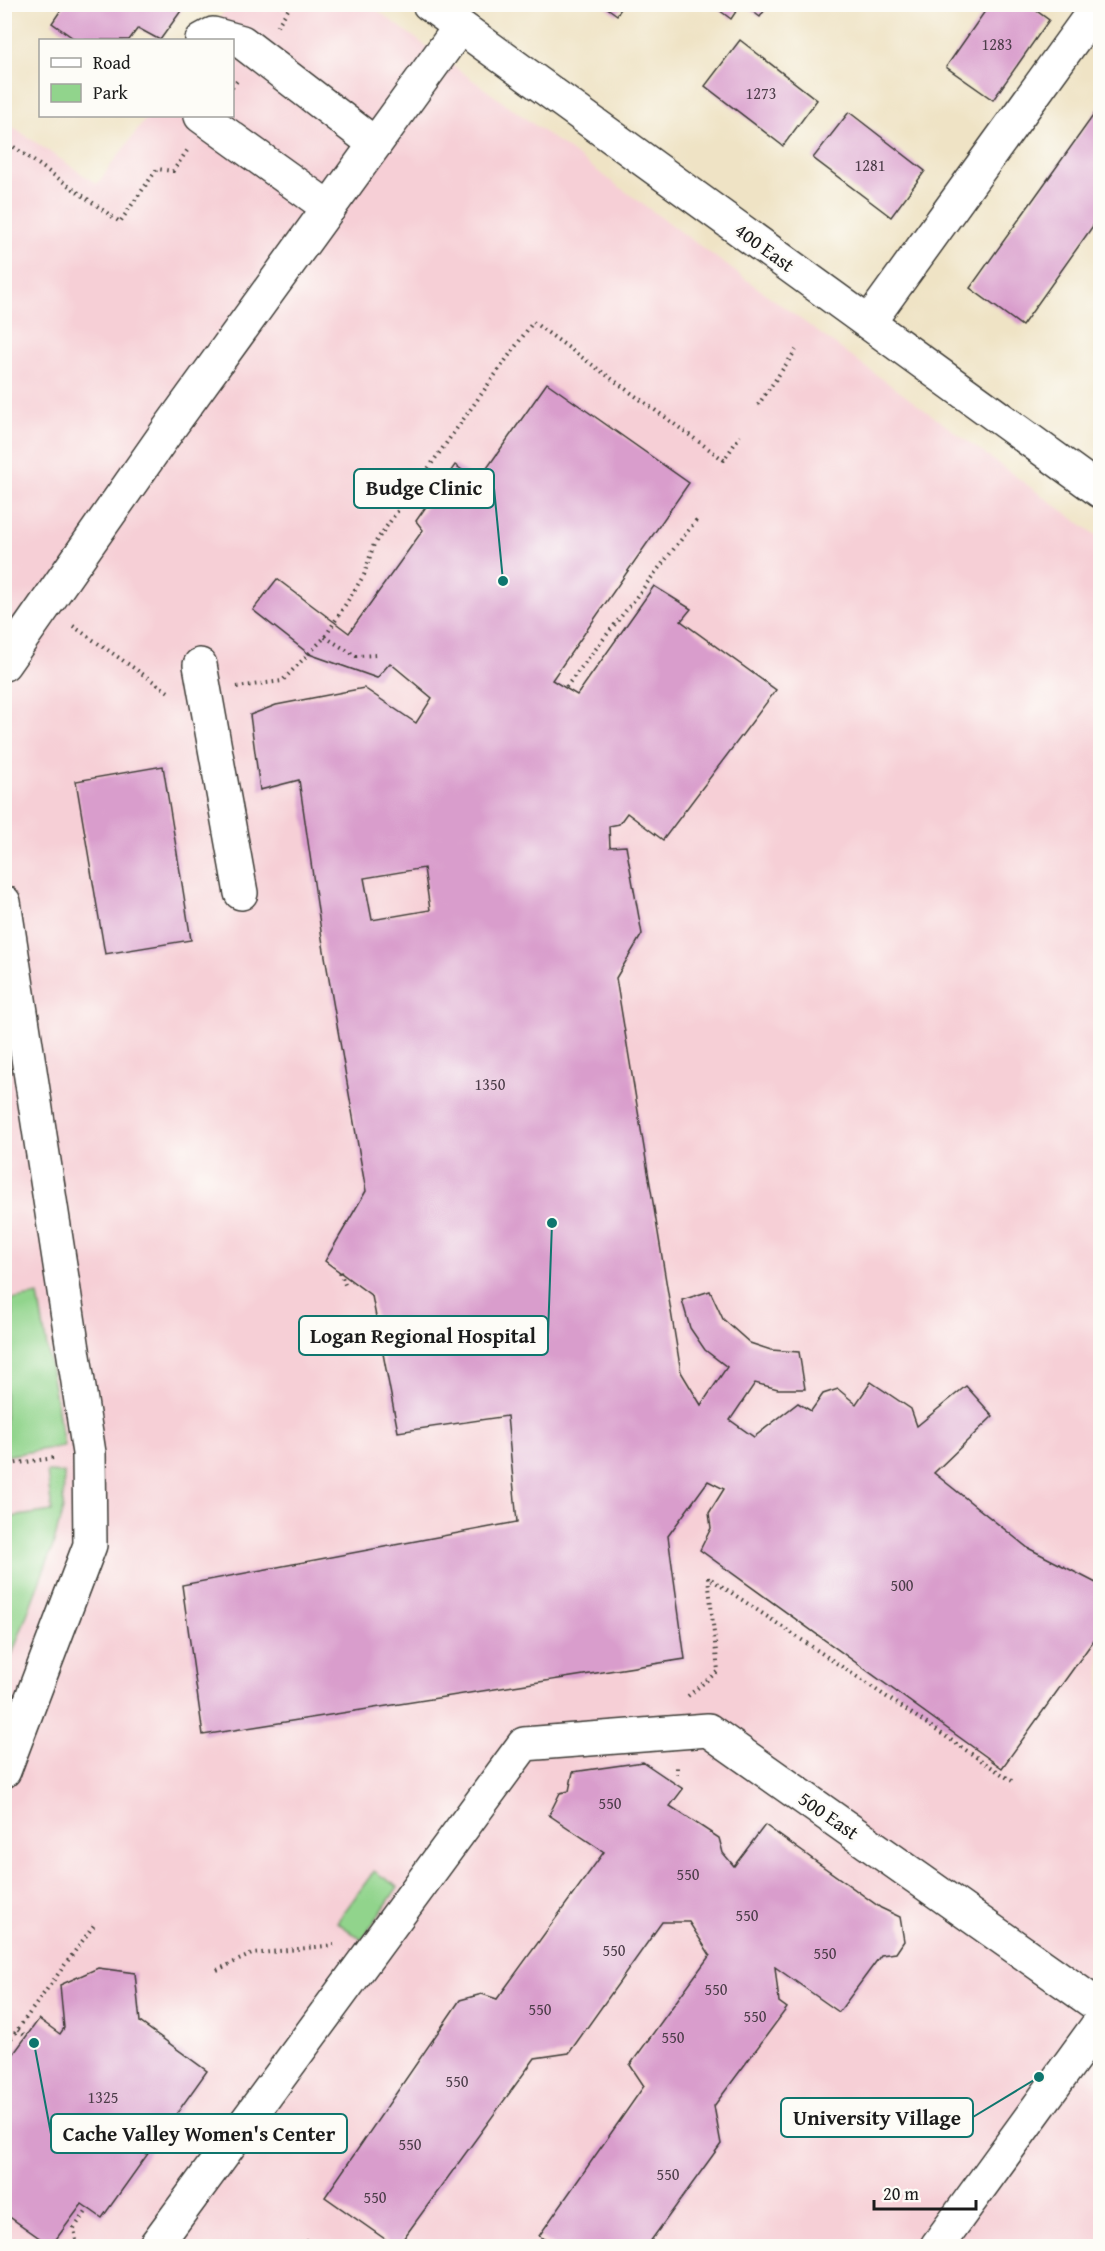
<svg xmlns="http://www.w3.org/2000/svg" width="1105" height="2251" viewBox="0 0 1105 2251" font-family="'Gentium Book Plus',serif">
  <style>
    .built { fill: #f6cfd6 }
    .green { fill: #91d48c; stroke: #567854; stroke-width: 1.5 }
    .building { fill: #d99dcc; fill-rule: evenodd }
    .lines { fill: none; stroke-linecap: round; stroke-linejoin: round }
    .minor-casing { stroke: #3c3a35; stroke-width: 36 }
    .major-casing { stroke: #3c3a35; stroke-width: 36 }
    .path { stroke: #3c3a35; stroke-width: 4; stroke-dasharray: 1.5 4.5; stroke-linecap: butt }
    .minor { stroke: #fff; stroke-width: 33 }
    .major { stroke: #fff; stroke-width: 33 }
    .labels { text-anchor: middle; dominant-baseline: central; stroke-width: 5; stroke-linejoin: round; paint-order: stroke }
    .number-label { font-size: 16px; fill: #4b3c48 }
    .street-label { font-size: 20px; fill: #1c1c1c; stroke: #fdfcf7 }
    .leader { fill: none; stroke: #0f766e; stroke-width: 2 }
    .callout-dot { fill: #0f766e; stroke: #fdfcf7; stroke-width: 2 }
    .callout { fill: #fdfcf7; stroke: #0f766e; stroke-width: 2 }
    .callout-label { font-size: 21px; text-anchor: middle; font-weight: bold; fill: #1c1c1c }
  </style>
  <rect width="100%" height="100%" fill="#fdfcf7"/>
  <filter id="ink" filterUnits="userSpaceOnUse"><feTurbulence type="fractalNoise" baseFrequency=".0167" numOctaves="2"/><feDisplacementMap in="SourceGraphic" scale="12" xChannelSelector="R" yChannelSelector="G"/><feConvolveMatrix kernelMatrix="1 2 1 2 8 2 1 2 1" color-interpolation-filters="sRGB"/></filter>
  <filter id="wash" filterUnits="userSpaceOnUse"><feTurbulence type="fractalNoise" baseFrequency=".008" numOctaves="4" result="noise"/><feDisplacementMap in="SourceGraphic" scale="24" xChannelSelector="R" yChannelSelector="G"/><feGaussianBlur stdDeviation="1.35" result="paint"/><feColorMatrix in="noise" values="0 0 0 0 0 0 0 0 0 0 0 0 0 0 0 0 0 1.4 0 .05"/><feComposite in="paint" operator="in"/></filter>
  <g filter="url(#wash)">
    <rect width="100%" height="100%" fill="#efe3c5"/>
    <polygon class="built" points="229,5 370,5 1100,538 1100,2246 5,2246 4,121 97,184 148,116 232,116 232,40 203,40"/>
    <g class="green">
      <polygon points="38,1295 64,1446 5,1456 5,1318 13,1316 10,1300"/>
      <polygon points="47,1472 64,1473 63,1509 53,1546 5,1673 5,1518 52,1511"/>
      <polygon points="374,1871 398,1887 362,1940 337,1922"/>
    </g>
    <g id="blocks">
      <g class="building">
        <polygon points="65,4 186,4 160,40 138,28 129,40 76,40 52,23"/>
        <polygon points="602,4 624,4 617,15"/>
        <polygon points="711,4 741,4 731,19"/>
        <polygon points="743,4 769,4 760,17"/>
        <polygon points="990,4 1027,4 1049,20 993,100 946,67"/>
        <polygon points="740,40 817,100 783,146 705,86"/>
        <polygon points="1100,106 1100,216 1022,326 970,288"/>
        <polygon points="849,112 925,171 891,217 813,158"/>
        <path d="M547,383L689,483L552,680L577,695L654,586L691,609L681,621L776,690L663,840L627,813L619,824L609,826L610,847L626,846L642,934L616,978L681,1372L701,1405L727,1367L705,1350L690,1328L682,1300L710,1291L723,1319L750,1343L771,1350L799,1352L805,1389H778L755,1383L730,1420L754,1437L798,1403L811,1411L823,1394L838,1389L856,1404L871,1382L911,1409L917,1426L966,1386L993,1416L934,1473L1028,1548L1100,1585V1642L1094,1640L1002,1768L700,1550L711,1528L709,1513L724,1489L708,1481L668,1536L685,1659L203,1735L182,1585L517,1522L507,1416L398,1432L372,1296L325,1261L366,1191L323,945L299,780L260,790L250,715L276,705L364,688L416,723L432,698L390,663L377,678L309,654L253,610L277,579L349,633L423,530L416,521L455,465L478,481ZM424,868L430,910L372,920L364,878Z"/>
        <polygon points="163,766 191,940 105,954 76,781"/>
        <polygon points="643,1762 683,1789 670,1806 719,1838 723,1853 734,1866 765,1825 881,1908 900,1917 904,1941 896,1953 881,1955 839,2012 775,1967 779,2002 787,2008 714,2106 721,2144 647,2246 555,2246 539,2236 644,2086 630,2065 710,1955 689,1922 662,1922 569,2053 535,2058 398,2246 395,2246 325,2197 460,2000 482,1994 497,1999 604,1852 549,1815 560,1793 569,1791 573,1772"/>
        <polygon points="98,1968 135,1973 140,2022 207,2071 102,2218 82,2204 51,2246 4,2213 4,2067 39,2019 60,2034 64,2028 60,1985"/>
        <polygon points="307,2240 316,2246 303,2246"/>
      </g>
    </g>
  </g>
  <g filter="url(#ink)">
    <use href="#blocks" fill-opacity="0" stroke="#3c3a35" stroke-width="1.5"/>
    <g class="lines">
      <defs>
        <g id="minor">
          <polyline points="429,4 1100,491"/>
          <polyline points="202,40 213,34 242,42 375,144"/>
          <polyline points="201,116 329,208"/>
          <polyline points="869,322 1099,4"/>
          <polyline points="4,664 170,427 460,27"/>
          <polyline points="200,665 241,893"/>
          <polyline points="4,902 89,1453 90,1545 4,1771"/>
          <polyline points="155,2246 524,1744 708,1730 1100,2007"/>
        </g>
        <polyline id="major" points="937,2246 1100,2022"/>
      </defs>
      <use href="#minor" class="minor-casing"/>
      <use href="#major" class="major-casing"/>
      <g class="path">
        <polyline points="277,26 292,4"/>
        <polyline points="232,87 237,81"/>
        <polyline points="4,140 120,222 157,169 173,171 189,148"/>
        <polyline points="758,405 796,350"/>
        <polyline points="73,626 170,693"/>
        <polyline points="325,637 356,656 377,655"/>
        <polyline points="237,687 282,681 325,637 364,575 374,544 533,322 724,460 740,436"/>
        <polyline points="566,687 698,518"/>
        <polyline points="340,1272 346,1287"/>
        <polyline points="4,1465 54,1458"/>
        <polyline points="688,1696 718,1671 708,1577 1015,1783"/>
        <polyline points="677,1775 677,1766"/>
        <polyline points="217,1970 252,1954 334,1945"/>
        <polyline points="18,2030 27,2037"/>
        <polyline points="4,2048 94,1925"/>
        <polyline points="77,2246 74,2228 89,2208"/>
      </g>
      <use href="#minor" class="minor"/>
      <use href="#major" class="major"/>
    </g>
  </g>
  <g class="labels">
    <g class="number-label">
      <text x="997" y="44">1283</text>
      <text x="761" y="93">1273</text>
      <text x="870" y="165">1281</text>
      <text x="490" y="1084">1350</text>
      <text x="902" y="1585">500</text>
      <text x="610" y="1803">550</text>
      <text x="688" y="1874">550</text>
      <text x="747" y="1915">550</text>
      <text x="614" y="1950">550</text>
      <text x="825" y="1953">550</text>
      <text x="716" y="1989">550</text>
      <text x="540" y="2009">550</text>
      <text x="755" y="2016">550</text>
      <text x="673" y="2037">550</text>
      <text x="457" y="2081">550</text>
      <text x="103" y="2097">1325</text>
      <text x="410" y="2144">550</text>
      <text x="668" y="2174">550</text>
      <text x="375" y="2197">550</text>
    </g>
    <g class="street-label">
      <text transform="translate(765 247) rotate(36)">400 East</text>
      <text transform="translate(829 1815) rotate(35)">500 East</text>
    </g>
  </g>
  <path class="leader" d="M503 581L494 488M552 1223L548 1335M1039 2077L973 2117M34 2043L51 2134"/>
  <g class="callout-dot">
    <circle cx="503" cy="581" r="6"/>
    <circle cx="552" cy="1223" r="6"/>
    <circle cx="1039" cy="2077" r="6"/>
    <circle cx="34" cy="2043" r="6"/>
  </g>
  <g class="callout">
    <rect x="354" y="469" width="140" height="39" rx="6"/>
    <rect x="299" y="1316" width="249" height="39" rx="6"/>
    <rect x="781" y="2098" width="192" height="39" rx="6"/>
    <rect x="51" y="2114" width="296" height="39" rx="6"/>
  </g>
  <g class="callout-label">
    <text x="424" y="495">Budge Clinic</text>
    <text x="423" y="1343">Logan Regional Hospital</text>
    <text x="877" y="2125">University Village</text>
    <text x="199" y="2141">Cache Valley Women's Center</text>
  </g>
  <rect width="1105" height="2251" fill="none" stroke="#fdfcf7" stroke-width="24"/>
  <rect x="39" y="39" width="195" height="78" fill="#fdfcf7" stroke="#a3a29f" stroke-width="1.5"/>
  <rect x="51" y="58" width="30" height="9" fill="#ffffff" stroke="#a3a29f" stroke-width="1.5"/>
  <text x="93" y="69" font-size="18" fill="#1c1c1c">Road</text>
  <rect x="51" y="84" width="30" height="18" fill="#91d48c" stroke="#a3a29f" stroke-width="1.5"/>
  <text x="93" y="99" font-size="18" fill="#1c1c1c">Park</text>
  <path d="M874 2200v9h102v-9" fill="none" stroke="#1c1c1c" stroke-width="3"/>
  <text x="883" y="2200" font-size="18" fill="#1c1c1c" stroke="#fdfcf7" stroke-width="4.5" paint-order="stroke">20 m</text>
</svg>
